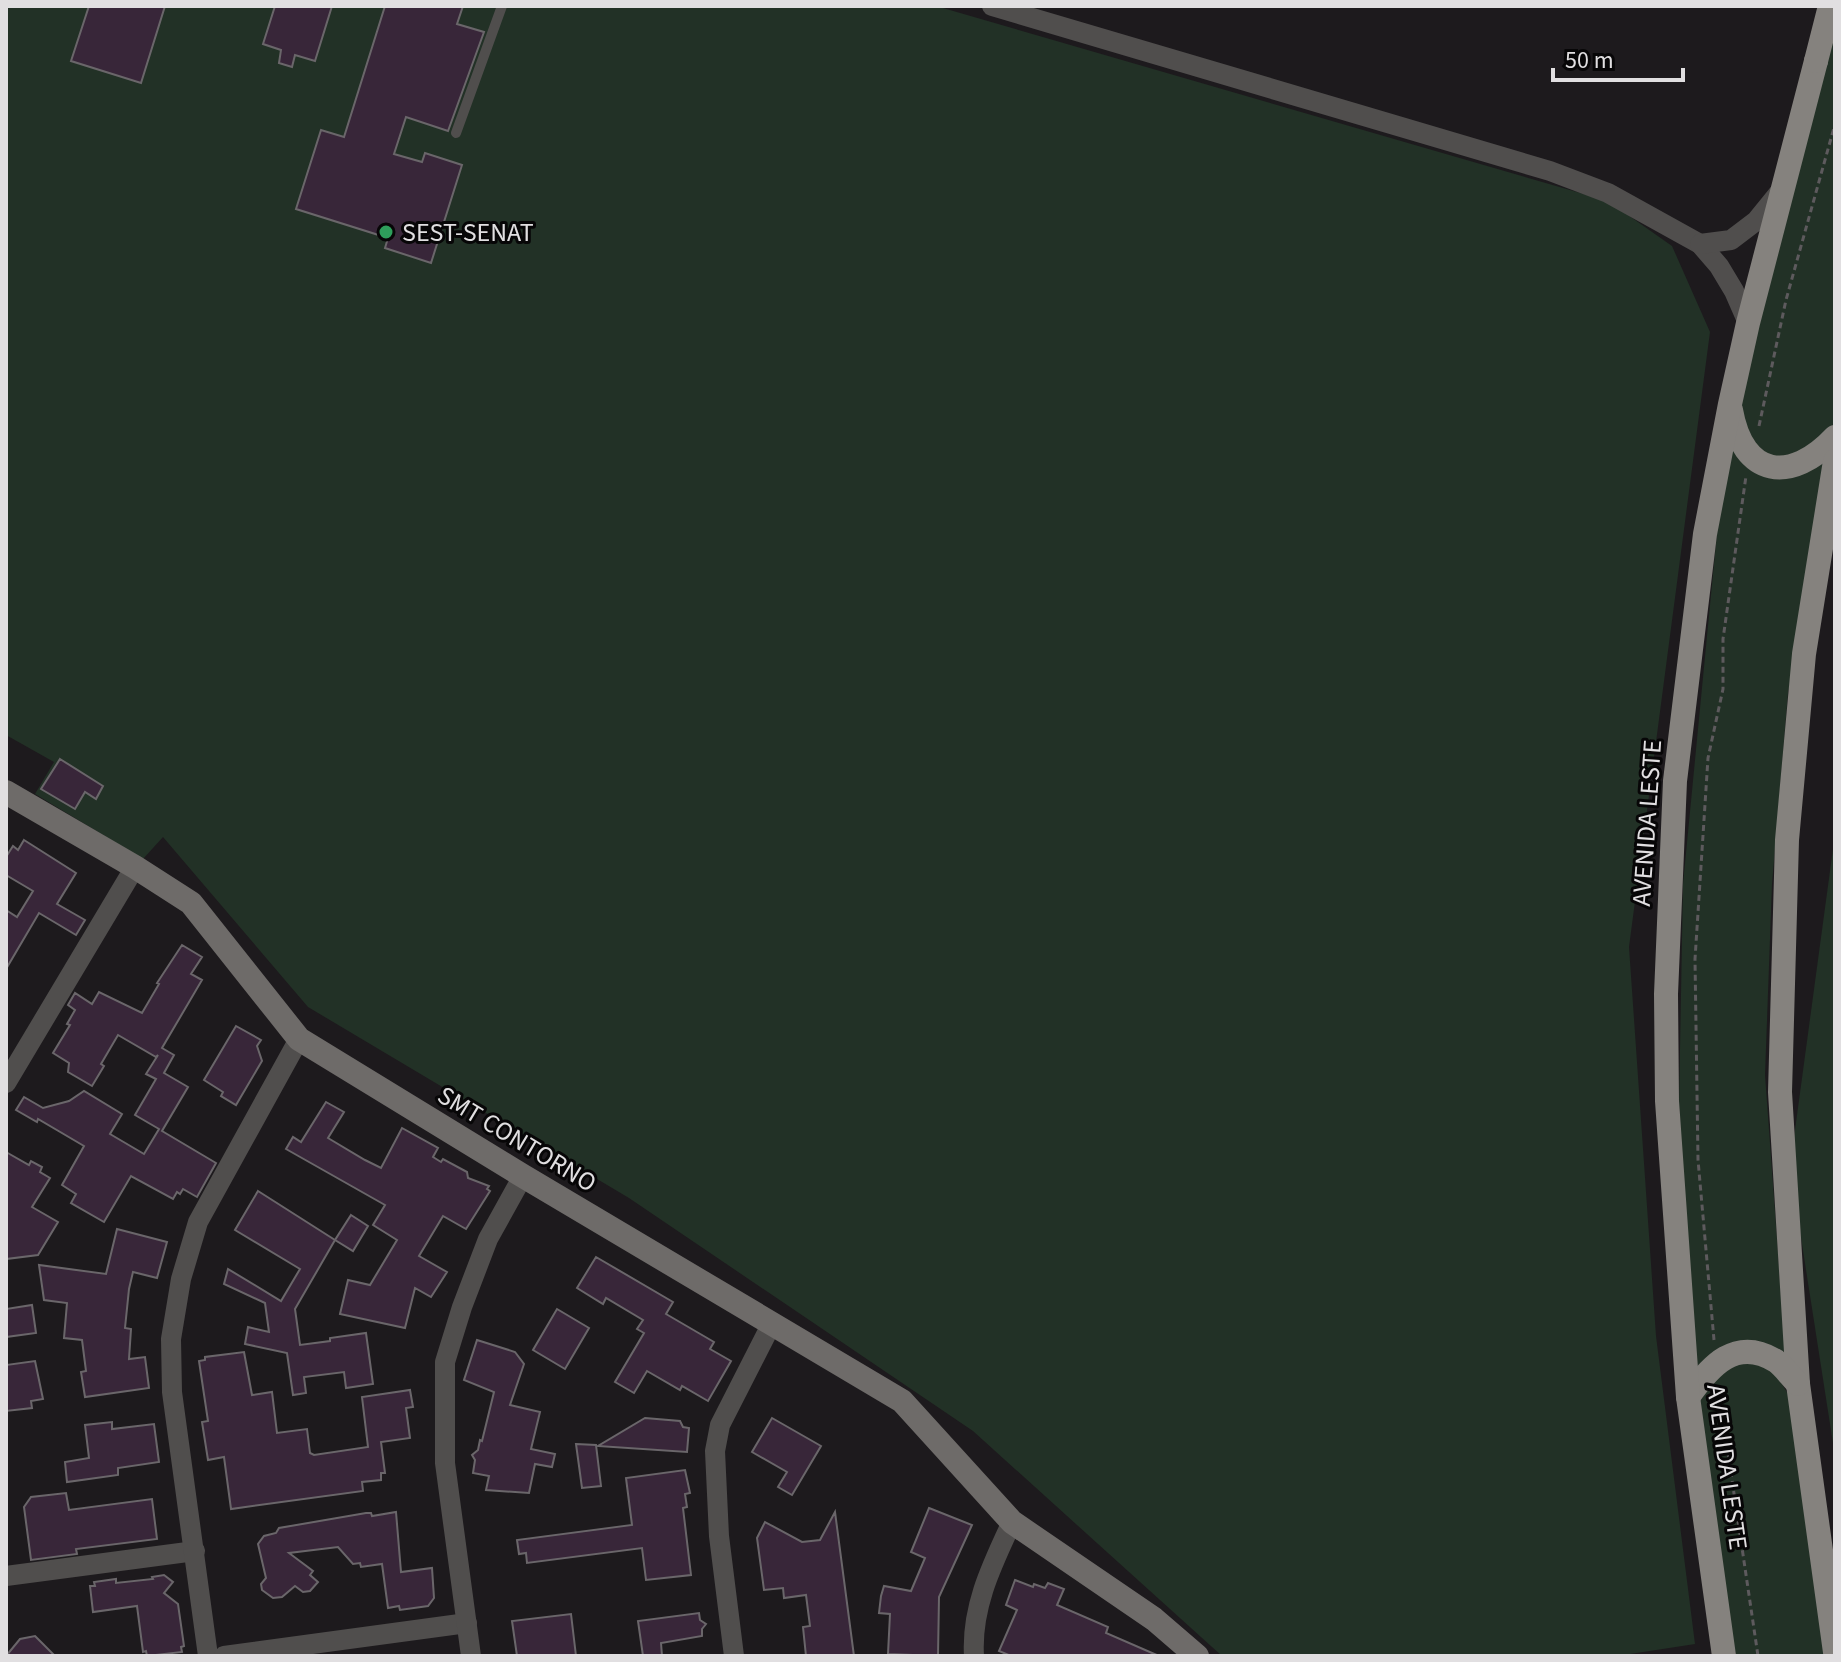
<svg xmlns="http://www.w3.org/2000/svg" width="1841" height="1662" viewBox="0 0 1841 1662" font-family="'Source Sans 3',sans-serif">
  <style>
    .green { fill: #223126 }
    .building { fill: #382639; stroke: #6a666a; stroke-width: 2 }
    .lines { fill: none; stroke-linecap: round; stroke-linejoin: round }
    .path { stroke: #5d5a5d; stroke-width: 3; stroke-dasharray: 6 4; stroke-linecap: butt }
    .lane { stroke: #504e4d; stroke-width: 10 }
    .street { stroke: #504e4d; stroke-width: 20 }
    .secondary { stroke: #6e6b69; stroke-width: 24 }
    .primary { stroke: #85827e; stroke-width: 24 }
    .rail { stroke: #7a787a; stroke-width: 5; stroke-dasharray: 12 6; stroke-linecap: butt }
    .primary-bridge { stroke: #85827e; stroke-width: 24 }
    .leisure-dot { fill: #2e9e5b; stroke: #070607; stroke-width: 3 }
    .labels { text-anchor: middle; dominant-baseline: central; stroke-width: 6; stroke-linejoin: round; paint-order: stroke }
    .poi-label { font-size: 26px; fill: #e1dfe1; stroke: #070607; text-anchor: start }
    .street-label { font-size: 26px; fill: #e1dfe1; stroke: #070607 }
  </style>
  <rect width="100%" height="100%" fill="#1d1a1d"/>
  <g class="green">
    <polygon points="6,6 936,6 1608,201 1672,246 1710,332 1629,947 1656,1336 1695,1644 1617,1656 1222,1656 973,1431 629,1198 308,1007 163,837 143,859 35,794 54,762 6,735"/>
    <polygon points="1835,6 1835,420 1820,453 1767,465 1729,403"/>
    <polygon points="1729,409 1751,456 1822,455 1835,425 1835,463 1788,693 1772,884 1765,1075 1788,1390 1775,1368 1749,1351 1692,1375 1679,1105 1683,884"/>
    <polygon points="1835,834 1835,1456 1790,1167"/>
    <polygon points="1721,1354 1773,1369 1788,1394 1825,1656 1736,1656 1690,1393"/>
  </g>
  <g class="building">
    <polygon points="89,6 165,6 141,83 71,61"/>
    <polygon points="275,6 332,6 315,61 295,55 292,67 279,63 281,50 263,44"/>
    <polygon points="385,6 463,6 457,24 484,32 448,131 406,117 394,154 422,162 425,153 462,165 431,263 385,248 388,238 296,209 321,130 344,137"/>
    <polygon points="60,759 103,786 96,799 85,792 75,809 41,789"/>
    <polygon points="24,840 76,873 57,904 85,920 76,935 39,913 6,969 6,910 17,917 33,891 6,875 6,857 13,846 18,850"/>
    <polygon points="182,945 202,957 191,974 202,980 162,1048 174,1055 164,1073 188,1087 162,1131 216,1163 197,1197 183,1189 180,1194 177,1192 173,1199 131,1176 104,1222 71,1203 76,1194 62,1185 84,1146 38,1119 37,1122 16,1110 24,1097 43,1108 69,1101 84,1091 122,1114 110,1134 144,1154 159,1129 135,1115 156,1079 146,1074 158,1055 156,1057 118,1035 101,1064 104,1066 92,1086 68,1072 69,1063 53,1053 70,1025 67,1024 75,1010 68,1005 75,993 92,1004 99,992 142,1013 159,984 157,983"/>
    <polygon points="236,1026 261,1040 257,1046 262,1061 236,1105 221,1096 223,1092 204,1080"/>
    <polygon points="326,1102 344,1112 328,1138 365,1160 381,1168 402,1128 438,1148 433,1157 441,1162 443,1159 467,1172 468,1178 489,1186 487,1189 490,1191 466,1229 443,1216 419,1256 447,1272 431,1297 415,1288 405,1328 340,1314 348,1280 370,1285 397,1240 373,1225 385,1205 286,1149 293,1137 301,1142"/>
    <polygon points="6,1152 29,1165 31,1161 42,1167 40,1172 50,1178 32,1207 58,1222 38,1255 6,1259"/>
    <polygon points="258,1191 335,1240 295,1309 300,1345 330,1341 330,1338 366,1333 373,1384 346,1388 344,1372 304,1377 306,1393 293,1395 287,1353 245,1344 248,1327 269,1332 265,1303 224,1284 228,1269 281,1301 300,1269 235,1230"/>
    <polygon points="351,1215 368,1226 353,1251 335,1240"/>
    <polygon points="117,1229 167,1242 157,1278 133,1272 129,1289 125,1328 131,1329 129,1359 145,1357 149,1388 85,1397 81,1372 86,1371 82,1340 64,1338 67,1303 44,1300 39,1265 106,1274"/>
    <polygon points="596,1257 673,1302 666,1314 714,1342 710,1349 731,1361 708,1401 682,1386 680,1390 647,1371 634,1393 615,1382 644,1333 637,1329 643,1320 606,1298 603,1304 577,1288"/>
    <polygon points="32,1305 36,1333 6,1337 6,1309"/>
    <polygon points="557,1309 589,1328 565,1369 533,1350"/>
    <polygon points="477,1340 515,1352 524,1364 510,1405 540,1412 531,1449 555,1454 552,1467 535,1464 529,1493 486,1490 489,1476 473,1473 475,1460 472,1455 478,1450 480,1440 482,1441 494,1392 464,1380"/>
    <polygon points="244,1352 252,1395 272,1392 277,1433 307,1429 310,1453 314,1455 368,1447 362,1397 410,1390 413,1407 406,1408 410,1438 381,1442 385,1473 381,1473 381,1480 362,1482 363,1491 231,1509 224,1457 208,1460 202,1422 208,1421 199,1361 205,1360 205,1357"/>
    <polygon points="35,1361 43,1399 31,1401 32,1408 6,1411 6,1365"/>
    <polygon points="645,1418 680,1421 683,1427 689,1428 687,1452 598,1446"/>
    <polygon points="772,1418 821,1446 792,1495 778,1487 787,1472 752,1452"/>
    <polygon points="112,1422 112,1429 154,1424 159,1462 118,1468 118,1475 67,1482 65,1462 89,1458 85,1425"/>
    <polygon points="576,1444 596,1445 601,1486 582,1488"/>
    <polygon points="685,1470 690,1493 685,1494 687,1507 683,1508 691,1575 646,1580 642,1548 527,1563 526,1553 519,1554 517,1540 632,1525 626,1478"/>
    <polygon points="66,1493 69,1510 152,1499 157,1539 76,1549 77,1554 31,1560 24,1507 31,1497"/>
    <polygon points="929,1508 972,1525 939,1597 938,1656 888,1654 890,1614 879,1613 881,1596 884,1586 911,1591 925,1558 911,1552"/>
    <polygon points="396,1512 401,1572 432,1568 434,1598 428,1606 400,1610 399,1606 388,1608 382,1564 361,1567 360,1563 353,1564 338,1547 289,1553 313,1571 310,1575 318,1582 310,1591 303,1592 295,1586 282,1597 273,1598 262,1590 261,1584 266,1578 258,1544 264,1536 276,1533 279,1528 366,1513 371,1513 372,1516"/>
    <polygon points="835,1512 854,1656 806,1656 803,1627 810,1626 806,1595 784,1598 783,1588 764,1590 757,1538 765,1522 802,1542 820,1540"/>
    <polygon points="164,1575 173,1582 164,1593 178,1604 184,1646 181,1647 182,1652 147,1656 146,1651 143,1652 137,1606 93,1612 90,1586 95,1586 94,1582 116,1579 116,1583 153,1579 152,1577"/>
    <polygon points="1015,1580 1033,1587 1034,1584 1045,1588 1048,1583 1064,1589 1057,1605 1108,1627 1106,1633 1159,1656 1011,1656 999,1651 1017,1610 1006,1605"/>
    <polygon points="699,1613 700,1620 706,1624 702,1629 702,1636 661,1643 662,1656 643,1656 638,1621"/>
    <polygon points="571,1614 576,1656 517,1656 512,1621"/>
    <polygon points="35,1636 55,1656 6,1656 20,1639"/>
  </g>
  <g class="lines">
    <g class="path">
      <polyline points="1759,426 1786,300 1835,124"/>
      <polyline points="1714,1340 1698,1160 1695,959 1708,758 1723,689 1723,639 1746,476"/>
      <polyline points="1719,1392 1758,1656"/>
    </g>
    <polyline class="lane" points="456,133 502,6"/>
    <g class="street">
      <polyline points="992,6 1550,171 1608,193 1700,244 1719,266 1734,291 1748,323"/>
      <polyline points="1700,244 1731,240 1756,221 1782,189"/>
      <polyline points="6,1083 135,867"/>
      <polyline points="6,1576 195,1551"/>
      <polyline points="208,1656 172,1392 171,1339 181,1279 198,1222 299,1039"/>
      <polyline points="224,1656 467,1623"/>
      <polyline points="471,1656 445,1463 445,1362 462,1307 488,1239 523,1176"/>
      <polyline points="734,1656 719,1536 715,1451 720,1425 772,1323"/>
      <path d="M974,1656C971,1607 992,1565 1012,1522"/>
    </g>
    <polyline class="secondary" points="6,792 135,867 191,903 299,1039 523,1176 902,1401 1012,1522 1154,1619 1197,1656"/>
    <g class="primary">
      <path d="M1731,410C1743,478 1791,484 1835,437"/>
      <polyline points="1835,461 1804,654 1787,840 1780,1092 1798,1384 1835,1652"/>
      <path d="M1688,1397C1710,1366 1736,1336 1776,1361C1784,1367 1791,1377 1798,1384"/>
      <polyline points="1724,1656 1688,1397 1667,1101 1666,994 1675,781 1705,534 1730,404 1748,323 1816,61"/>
    </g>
    <polyline class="rail" points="1819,6 1835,13"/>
    <polyline class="primary-bridge" points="1816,61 1830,6"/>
  </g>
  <circle class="leisure-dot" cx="386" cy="232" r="8"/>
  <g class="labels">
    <g class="poi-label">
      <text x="402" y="232">SEST-SENAT</text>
    </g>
    <g class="street-label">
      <text transform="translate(1647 823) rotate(-86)">AVENIDA LESTE</text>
      <text transform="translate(517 1139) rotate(31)">SMT CONTORNO</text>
      <text transform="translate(1727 1467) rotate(82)">AVENIDA LESTE</text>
    </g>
  </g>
  <rect width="1841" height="1662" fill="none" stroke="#e1dfe1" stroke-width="16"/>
  <path d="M1553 68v12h130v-12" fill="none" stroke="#e1dfe1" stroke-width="4"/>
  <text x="1565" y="68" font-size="24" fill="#e1dfe1" stroke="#070607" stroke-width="6" paint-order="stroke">50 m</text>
</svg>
